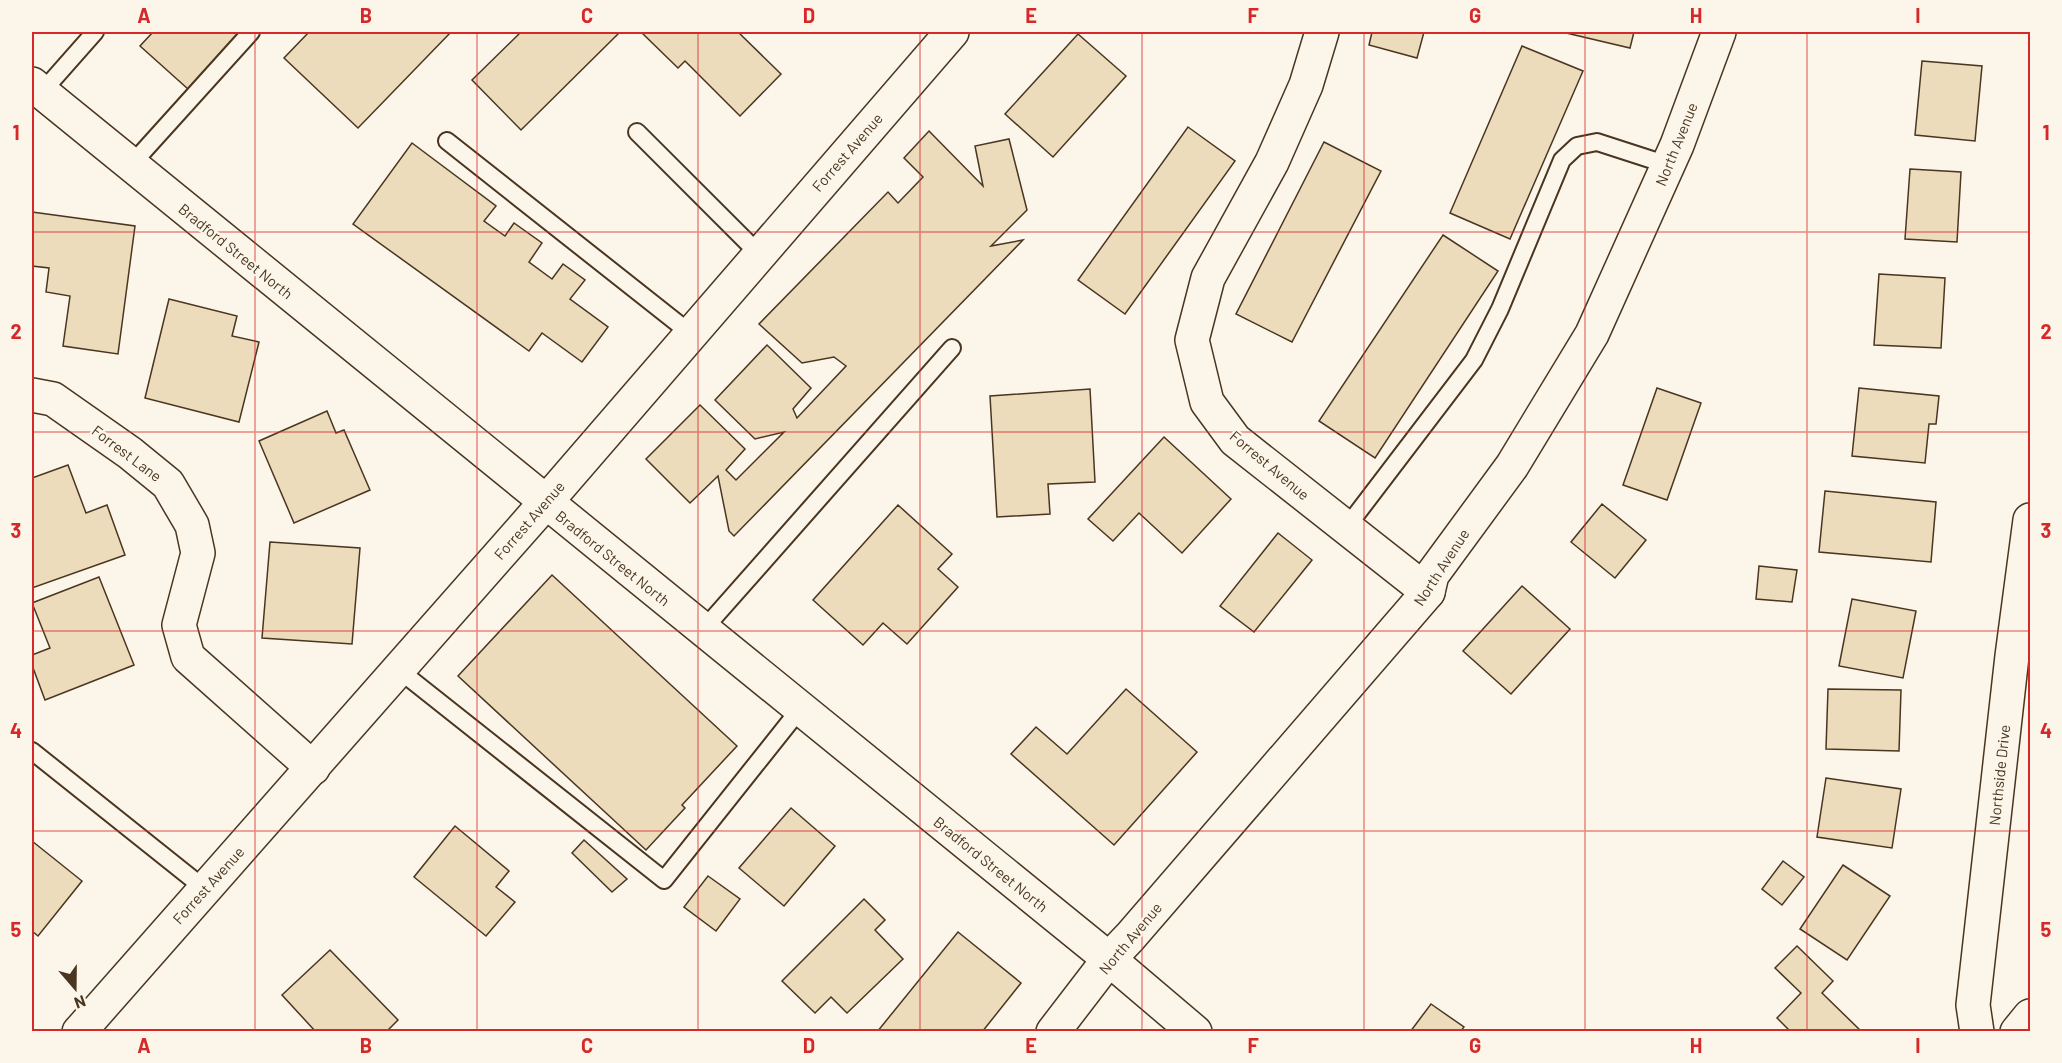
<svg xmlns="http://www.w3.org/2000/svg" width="2062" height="1063" viewBox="0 0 2062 1063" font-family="Barlow,sans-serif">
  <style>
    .building { fill: #ecdcbc; stroke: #4a3520; stroke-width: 1.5 }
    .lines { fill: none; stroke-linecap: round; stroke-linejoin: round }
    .service-casing { stroke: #4a3520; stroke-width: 20 }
    .minor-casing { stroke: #4a3520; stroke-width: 36 }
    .service { stroke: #fbf6e9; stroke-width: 16 }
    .minor { stroke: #fbf6e9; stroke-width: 33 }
    .grid { fill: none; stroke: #d62828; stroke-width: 1.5; stroke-opacity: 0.55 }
    .labels { text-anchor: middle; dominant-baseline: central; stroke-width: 4.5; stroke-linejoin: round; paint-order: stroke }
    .street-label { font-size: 15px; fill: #4a3520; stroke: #fbf6e9 }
    .neatline { fill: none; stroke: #d62828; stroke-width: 2 }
    .grid-label { font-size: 20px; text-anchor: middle; font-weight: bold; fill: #d62828 }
  </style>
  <rect width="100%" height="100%" fill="#fbf6e9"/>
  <g class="building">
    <polygon points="153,32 240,32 188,89 140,46"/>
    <polygon points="309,32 451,32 358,128 284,58"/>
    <polygon points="521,32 620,32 521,130 472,80"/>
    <polygon points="641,32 738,32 781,74 740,116 685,61 678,68"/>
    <polygon points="1372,32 1424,32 1417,58 1369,45"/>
    <polygon points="1562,32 1634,32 1630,48"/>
    <polygon points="1078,34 1126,76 1053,157 1005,114"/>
    <polygon points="1522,46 1583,71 1510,239 1450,213"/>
    <polygon points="1922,61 1982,66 1975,141 1915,135"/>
    <polygon points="1188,127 1235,161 1125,314 1078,280"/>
    <polygon points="929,131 983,186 975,146 1009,139 1027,210 991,246 1023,240 734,536 729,531 718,476 690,503 646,459 700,405 745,449 726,470 736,480 784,432 755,439 715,400 767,345 811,388 793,409 797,418 846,366 834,357 802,363 759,324 888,192 898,203 923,177 904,158"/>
    <polygon points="1324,142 1381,171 1292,342 1236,314"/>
    <polygon points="412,143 496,206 484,221 505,236 514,223 542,243 529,262 552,279 563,264 585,280 570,299 608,327 582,362 542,333 529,351 353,224"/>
    <polygon points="1910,169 1961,172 1957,242 1905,239"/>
    <polygon points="32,212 135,226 118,354 63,346 70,296 46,292 49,268 32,266"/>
    <polygon points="1443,235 1498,271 1375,458 1319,421"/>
    <polygon points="1879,274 1945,278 1941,348 1874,345"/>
    <polygon points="169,299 237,316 232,336 259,342 239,422 145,398"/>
    <polygon points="1657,388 1701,403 1667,500 1623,485"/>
    <polygon points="1859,388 1939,396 1936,424 1929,424 1925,463 1852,456"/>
    <polygon points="1090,389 1095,482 1048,484 1050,514 997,517 990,396"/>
    <polygon points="327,411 336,433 344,430 370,490 294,523 259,441"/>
    <polygon points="1164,437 1231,499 1182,553 1139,513 1113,541 1088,519"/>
    <polygon points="68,465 86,513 107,505 125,555 32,588 32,478"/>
    <polygon points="1825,491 1936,502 1931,562 1819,552"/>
    <polygon points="1602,504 1646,540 1615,578 1571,542"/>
    <polygon points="898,505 952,554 938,569 958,587 907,644 883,623 863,645 813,600"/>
    <polygon points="1278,533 1312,560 1254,632 1220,606"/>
    <polygon points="270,542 360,548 352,644 262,638"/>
    <polygon points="1759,566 1797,570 1792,602 1756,599"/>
    <polygon points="552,575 737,746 682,805 685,808 646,850 458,676"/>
    <polygon points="99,577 134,665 45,700 32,665 32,655 50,648 32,603"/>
    <polygon points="1522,586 1570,629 1511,694 1463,651"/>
    <polygon points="1852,599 1916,611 1903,678 1839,666"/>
    <polygon points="1126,689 1197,752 1114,845 1011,754 1036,727 1067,754"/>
    <polygon points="1828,689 1901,690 1899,751 1826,749"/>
    <polygon points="1826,778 1901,789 1892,848 1817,837"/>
    <polygon points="791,808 835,846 784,906 739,868"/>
    <polygon points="455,826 509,871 496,887 515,902 486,936 414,877"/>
    <polygon points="584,840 627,879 612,892 572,853"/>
    <polygon points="32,841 82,881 38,936 32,931"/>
    <polygon points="1783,861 1804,877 1782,905 1762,889"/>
    <polygon points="1843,865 1890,896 1847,960 1800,929"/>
    <polygon points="708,876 740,899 716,931 684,907"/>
    <polygon points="864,899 885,920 875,930 903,959 847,1013 831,997 815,1013 782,981"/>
    <polygon points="958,932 1021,983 982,1032 877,1032"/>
    <polygon points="1797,946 1833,981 1822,993 1862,1032 1791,1032 1777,1018 1801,993 1775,968"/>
    <polygon points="330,950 398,1020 386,1032 316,1032 282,995"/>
    <polygon points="1431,1004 1464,1027 1460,1032 1410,1032"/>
  </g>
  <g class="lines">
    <defs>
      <g id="service">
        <polyline points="42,92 95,32"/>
        <polyline points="637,132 758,253"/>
        <polyline points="447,141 690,333"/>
        <polyline points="131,165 251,32"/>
        <polyline points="1346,528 1474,360 1500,309 1562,160 1577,146 1597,142 1668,165"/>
        <polyline points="702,631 952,348"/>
        <polyline points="399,670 664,880 800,709"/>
        <polyline points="32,751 205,889"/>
      </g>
      <g id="minor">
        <polyline points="1322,32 1306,85 1272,162 1208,278 1192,340 1207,402 1235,440 1428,592"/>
        <polyline points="32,84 1109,959 1195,1032"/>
        <polyline points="32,395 53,399 130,453 168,484 192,525 198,553 179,625 188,657 313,768"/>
        <polyline points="79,1032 546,502 952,32"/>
        <polyline points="1053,1032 1109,959 1130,937 1428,592 1432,575 1512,466 1592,334 1677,145 1719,32"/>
        <polyline points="1977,1032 1973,1005 2012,656 2030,520"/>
        <polyline points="2017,1032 2030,1016"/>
      </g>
    </defs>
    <use href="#service" class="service-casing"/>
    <use href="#minor" class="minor-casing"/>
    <use href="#service" class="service"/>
    <use href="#minor" class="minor"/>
  </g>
  <path class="grid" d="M255,32V1032M477,32V1032M698,32V1032M920,32V1032M1142,32V1032M1364,32V1032M1585,32V1032M1807,32V1032M32,232H2030M32,432H2030M32,631H2030M32,831H2030"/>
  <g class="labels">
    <g class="street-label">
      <text transform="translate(1676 144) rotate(-68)">North Avenue</text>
      <text transform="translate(847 152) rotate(-49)">Forrest Avenue</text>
      <text transform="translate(236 251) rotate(39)">Bradford Street North</text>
      <text transform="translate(127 453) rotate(37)">Forrest Lane</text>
      <text transform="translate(1270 465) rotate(40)">Forrest Avenue</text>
      <text transform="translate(529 520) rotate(-49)">Forrest Avenue</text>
      <text transform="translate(613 558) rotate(39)">Bradford Street North</text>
      <text transform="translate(1441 567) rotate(-57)">North Avenue</text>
      <text transform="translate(1999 775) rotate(-84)">Northside Drive</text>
      <text transform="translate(991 864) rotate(39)">Bradford Street North</text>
      <text transform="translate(208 885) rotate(-48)">Forrest Avenue</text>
      <text transform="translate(1130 938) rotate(-50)">North Avenue</text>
    </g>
  </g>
  <rect width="2062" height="1063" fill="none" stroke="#fbf6e9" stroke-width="66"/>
  <g transform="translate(75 988) rotate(160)" stroke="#fbf6e9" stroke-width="4.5" paint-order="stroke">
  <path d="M0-4.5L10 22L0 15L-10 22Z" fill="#4a3520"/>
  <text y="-9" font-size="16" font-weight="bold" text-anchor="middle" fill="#4a3520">N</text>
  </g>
  <rect x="33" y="33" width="1996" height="997" class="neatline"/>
  <g class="grid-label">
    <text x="144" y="23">A</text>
    <text x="366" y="23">B</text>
    <text x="587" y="23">C</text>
    <text x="809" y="23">D</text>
    <text x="1031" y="23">E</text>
    <text x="1253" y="23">F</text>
    <text x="1475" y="23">G</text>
    <text x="1696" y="23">H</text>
    <text x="1918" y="23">I</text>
    <text x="16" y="140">1</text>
    <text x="2046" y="140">1</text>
    <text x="16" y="339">2</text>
    <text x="2046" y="339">2</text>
    <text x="16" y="538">3</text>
    <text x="2046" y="538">3</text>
    <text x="16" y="738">4</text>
    <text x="2046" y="738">4</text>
    <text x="16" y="937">5</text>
    <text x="2046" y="937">5</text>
    <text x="144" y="1053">A</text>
    <text x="366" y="1053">B</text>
    <text x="587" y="1053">C</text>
    <text x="809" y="1053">D</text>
    <text x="1031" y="1053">E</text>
    <text x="1253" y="1053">F</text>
    <text x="1475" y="1053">G</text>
    <text x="1696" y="1053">H</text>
    <text x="1918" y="1053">I</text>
  </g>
</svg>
